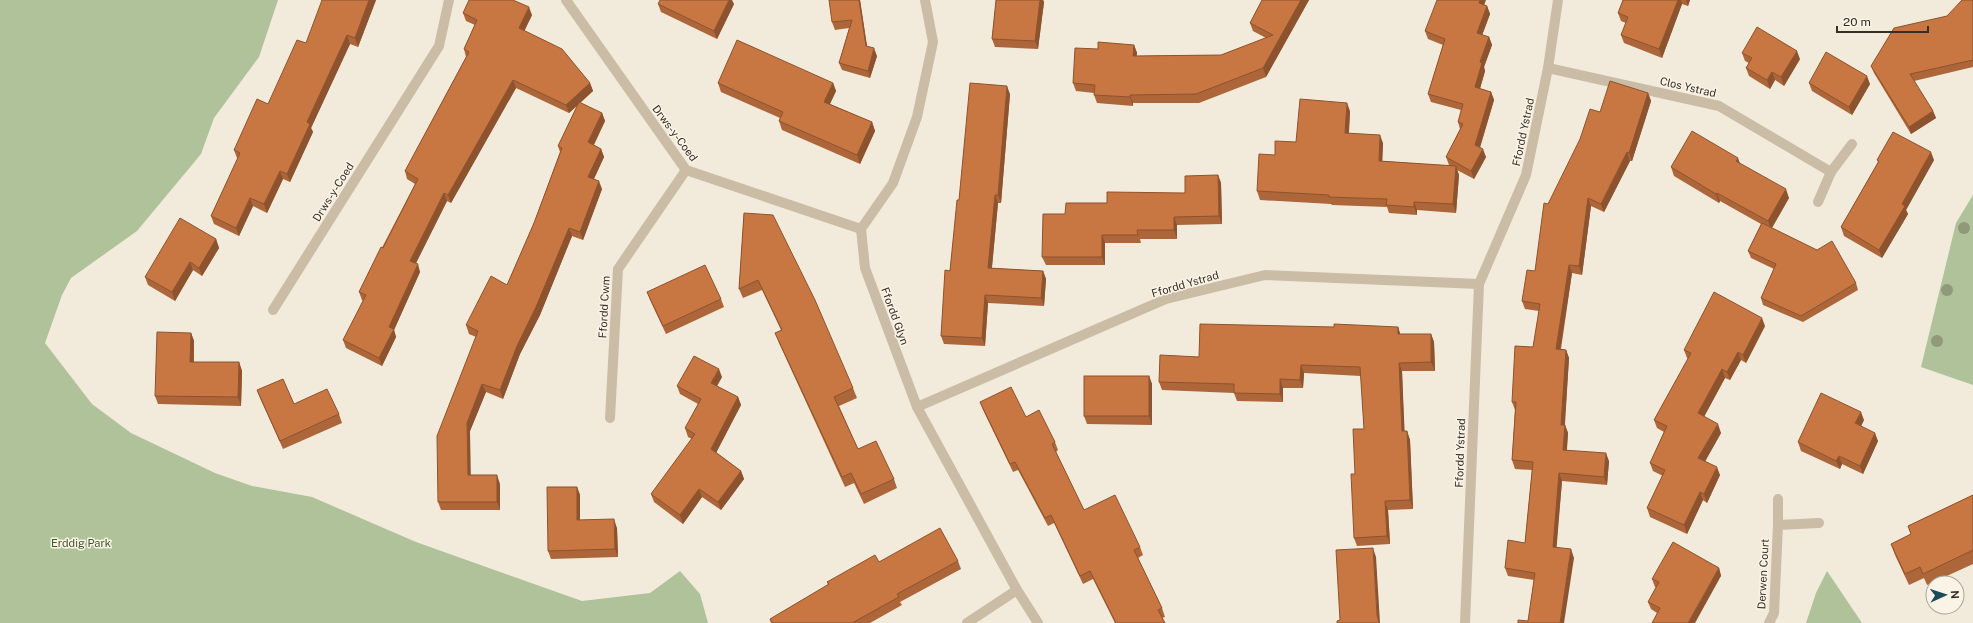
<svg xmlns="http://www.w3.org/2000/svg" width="1973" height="623" viewBox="0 0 1973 623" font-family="'Public Sans',sans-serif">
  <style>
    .green { fill: #afc29a }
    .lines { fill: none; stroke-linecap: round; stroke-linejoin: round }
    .minor { stroke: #cbbca6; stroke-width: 10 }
    .tree { fill: #90997a }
    .wall { fill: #ad6639 }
    .shaded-wall { fill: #8d532e }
    .building { fill: #c97742; stroke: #8d532e }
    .labels { text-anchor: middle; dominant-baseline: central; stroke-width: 3; stroke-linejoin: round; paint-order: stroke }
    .street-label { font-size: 11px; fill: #372e27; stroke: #faf4e7 }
    .park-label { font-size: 11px; fill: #3f562a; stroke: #faf4e7 }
  </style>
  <rect width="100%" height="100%" fill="#f2ebdb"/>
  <g class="green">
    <polygon points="0,0 278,0 259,57 214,118 201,154 137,231 71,278 62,295 45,343 92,404 131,433 215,473 252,486 312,497 416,542 582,601 650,593 680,571 700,594 708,623 0,623"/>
    <polygon points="1973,195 1973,385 1921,367 1956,223"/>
    <polygon points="1827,571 1862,623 1806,623 1816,593"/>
  </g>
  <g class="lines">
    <g class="minor">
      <polyline points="566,0 686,170 861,229"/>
      <polyline points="925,0 933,42 917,117 893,183 861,229 865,268 917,407 1017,590 1038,623"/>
      <polyline points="1548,68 1719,106 1831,172 1852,144"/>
      <polyline points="1818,202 1831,172"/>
      <polyline points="273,310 439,46 449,0"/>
      <polyline points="917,407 1166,299 1265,275 1479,284"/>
      <polyline points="610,418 618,269 686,170"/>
      <polyline points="1778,499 1778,525 1819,523"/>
      <polyline points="967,623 1017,590"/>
      <polyline points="1465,623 1479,284 1526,175 1548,68 1558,0"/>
      <polyline points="1769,623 1774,613 1778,525"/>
    </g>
  </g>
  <g class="tree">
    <circle cx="1964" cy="228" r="6"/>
    <circle cx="1947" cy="290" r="6"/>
    <circle cx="1937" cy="341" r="6"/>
  </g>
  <g class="wall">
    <polygon points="376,0 358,47 350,44 311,128 313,132 290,182 283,179 267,213 253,206 239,236 214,224 211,216 238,158 237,158 234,150 268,104 306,43"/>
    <polygon points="860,0 867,46 877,56 870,78 842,70 839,63 849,28 835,30 832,22"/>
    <polygon points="996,0 1043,0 1044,2 1038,49 995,47 992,39"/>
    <polygon points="1262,0 1309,0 1266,77 1199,103 1133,103 1133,106 1097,103 1094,95 1094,93 1076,91 1073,83 1098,49 1134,45 1137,53 1136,56 1221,55 1266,38 1253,31 1250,23"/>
    <polygon points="1623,0 1690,0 1688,6 1682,4 1662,58 1624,43 1621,35 1626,23 1621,21 1618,13"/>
    <polygon points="1973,0 1973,67 1914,81 1933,111 1936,118 1911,134 1874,73 1871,66 1947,16"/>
    <polygon points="658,4 734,4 717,39 661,12"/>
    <polygon points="1484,5 1487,6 1490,14 1482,35 1489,37 1492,45 1484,67 1485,71 1480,89 1491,92 1494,100 1480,148 1486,157 1474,179 1457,170 1459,175 1456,213 1417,210 1417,215 1389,213 1387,207 1332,205 1331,204 1260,200 1257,191 1275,155 1350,111 1349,134 1383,143 1382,161 1450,166 1449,165 1446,157 1460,129 1458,122 1461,110 1431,102 1428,94 1443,45 1428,39 1425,31"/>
    <polygon points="463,13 532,15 524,31 590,83 593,91 580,103 602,113 605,121 594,145 601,149 604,157 594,179 602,189 583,240 572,236 540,315 520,354 503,399 486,392 470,431 470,475 500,484 500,510 441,510 438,502 476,337 469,334 466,325 507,285 534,223 560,152 558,146 578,105 569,113 516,88 451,203 447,201 416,263 420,272 394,330 396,337 382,366 346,348 343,340 363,301 362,300 359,292 415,184 407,179 405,171 466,57 464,49 475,25 466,21"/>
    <polygon points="1742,53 1800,59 1784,86 1775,80 1770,89 1749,76 1746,68 1749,63 1745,61"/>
    <polygon points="718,83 833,83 836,91 830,104 872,122 875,131 860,164 782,130 779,121 780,118 721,92"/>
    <polygon points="1809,83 1870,84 1852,115 1812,91"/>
    <polygon points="1648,93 1651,101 1632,161 1630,161 1604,212 1591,206 1582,275 1572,273 1561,349 1566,350 1569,358 1565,425 1568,433 1567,450 1609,461 1607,485 1562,481 1556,547 1574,558 1528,621 1534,580 1508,576 1505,568 1525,543 1532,470 1515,469 1512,460 1515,410 1512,402 1533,347 1539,311 1525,309 1522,301 1535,271 1548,204 1600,112"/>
    <polygon points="1010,94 1001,203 998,203 992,268 1043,271 1046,279 1044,306 988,303 985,346 944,344 941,336 959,200"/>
    <polygon points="1877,160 1934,160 1906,210 1908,214 1882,258 1844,236 1841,227 1878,162"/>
    <polygon points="1739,163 1789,198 1772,228 1856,283 1858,290 1803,322 1763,305 1761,298 1774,269 1751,258 1748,251 1761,224 1720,201 1719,203 1674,176 1671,167"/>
    <polygon points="1218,175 1221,183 1222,224 1177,225 1177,239 1140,239 1141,243 1105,243 1105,265 1046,265 1042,257 1065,214 1107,203 1185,193"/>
    <polygon points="744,213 853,388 857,398 839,406 858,449 894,479 897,488 864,504 854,483 845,487 779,343 775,333 781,330 762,290 743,298 739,289"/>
    <polygon points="216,239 219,248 202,276 193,270 175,301 148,285 145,277"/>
    <polygon points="647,292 721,299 724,307 666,334 650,300"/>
    <polygon points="1765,326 1746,363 1741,360 1730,380 1725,378 1704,417 1721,433 1705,461 1720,475 1707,503 1703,500 1687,534 1650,517 1647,508 1663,476 1653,471 1650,463 1664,432 1657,428 1654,420 1688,359 1687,358 1684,350"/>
    <polygon points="1398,327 1400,334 1431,334 1434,342 1435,371 1402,371 1404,431 1407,431 1410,440 1413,509 1388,510 1390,544 1357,546 1354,538 1355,474 1364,429 1361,376 1304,373 1303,388 1283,388 1283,402 1237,401 1234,393 1162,390 1159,382 1199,357"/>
    <polygon points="191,333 194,341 194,362 239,362 242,371 241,406 158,404 155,396"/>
    <polygon points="1149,376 1152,384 1152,425 1087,424 1084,416"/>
    <polygon points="722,377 717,386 738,397 741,405 716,452 741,471 744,479 721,510 702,497 683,524 654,502 651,494 692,439 688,437 685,428 698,404 680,394 677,386"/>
    <polygon points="257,390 294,404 339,414 342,423 283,449 260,398"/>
    <polygon points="980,402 1026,417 1055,442 1058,450 1056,452 1084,510 1140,547 1143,555 1138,558 1162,608 1165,617 1162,618 1165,623 1115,623 1093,579 1083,584 1054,523 1048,526 1018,470 1013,472 983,410"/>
    <polygon points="1864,420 1861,426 1878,441 1863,474 1842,464 1840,469 1801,451 1798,442"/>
    <polygon points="577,487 580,495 580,520 617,528 618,557 551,559 548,551"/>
    <polygon points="1973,495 1973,564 1927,585 1924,578 1909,585 1895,555 1891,544 1911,534 1908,526"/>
    <polygon points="958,561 961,569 900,602 902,605 870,623 771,623 770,619 828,585 827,582 879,562"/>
    <polygon points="1719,568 1721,576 1657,613 1651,609 1648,602 1656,587 1655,587 1652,579"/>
  </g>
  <g class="shaded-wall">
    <polygon points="369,0 376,0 358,47 355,38"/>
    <polygon points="729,0 732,0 734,4 717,39 714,31"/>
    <polygon points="859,0 860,0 868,53 866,46"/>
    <polygon points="1040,0 1043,0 1044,2 1038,49 1035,41"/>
    <polygon points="1301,0 1309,0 1266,77 1263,68"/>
    <polygon points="1480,0 1486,0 1482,11 1479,3"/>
    <polygon points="1678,0 1681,0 1682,4 1662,58 1659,49"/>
    <polygon points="1686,0 1690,0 1688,6"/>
    <polygon points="1487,6 1490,14 1480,41 1477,33"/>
    <polygon points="529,7 532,15 522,36 519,28"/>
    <polygon points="347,35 350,44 311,128 313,132 290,182 287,174 307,122"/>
    <polygon points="1489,37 1492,45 1484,67 1485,71 1478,95 1475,87 1480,62"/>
    <polygon points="1134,45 1137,53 1136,64 1133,56"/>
    <polygon points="874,48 877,56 870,78 868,71"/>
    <polygon points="1797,51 1800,59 1784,86 1781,77"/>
    <polygon points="1772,72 1775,80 1770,89 1767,80"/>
    <polygon points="1867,76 1870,84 1852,115 1849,107"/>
    <polygon points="513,80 516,88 451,203 448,195"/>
    <polygon points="590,83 593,91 569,113 566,105"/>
    <polygon points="833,83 836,91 827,110 824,102"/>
    <polygon points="1007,86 1010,94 1001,203 998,195"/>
    <polygon points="1491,92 1494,100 1478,153 1475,145"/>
    <polygon points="1648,93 1651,101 1632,161 1629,153"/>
    <polygon points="1130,95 1133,103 1133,106 1130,97"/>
    <polygon points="1347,103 1350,111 1348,142 1345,133"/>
    <polygon points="1933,111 1936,118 1911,134 1909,127"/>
    <polygon points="602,113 605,121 591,150 588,142"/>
    <polygon points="872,122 875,131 860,164 857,155"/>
    <polygon points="1380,135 1383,143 1382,169 1379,161"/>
    <polygon points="601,149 604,157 591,185 588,177"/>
    <polygon points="1483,149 1486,157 1474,179 1471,171"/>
    <polygon points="1627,152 1630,161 1604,212 1601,204"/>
    <polygon points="1931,152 1934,160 1906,210 1908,214 1882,258 1879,250 1902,204"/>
    <polygon points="1738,158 1741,166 1736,161"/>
    <polygon points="1456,166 1459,175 1456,213 1453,204"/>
    <polygon points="280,171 283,179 267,213 264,204"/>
    <polygon points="1218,175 1221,183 1222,224 1219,216"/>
    <polygon points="599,181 602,189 583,240 580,232"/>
    <polygon points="1786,189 1789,198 1771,229 1768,221"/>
    <polygon points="444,193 447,201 413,269 410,261"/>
    <polygon points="1717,193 1720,201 1719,203 1716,194"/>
    <polygon points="995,195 998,203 991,276 988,268"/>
    <polygon points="250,198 253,206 239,236 236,228"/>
    <polygon points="1588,198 1591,206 1582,275 1579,266"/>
    <polygon points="1414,202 1417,210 1417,215 1414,207"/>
    <polygon points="1174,217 1177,225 1177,239 1174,230"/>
    <polygon points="569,228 572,236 540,315 520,354 503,399 500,390 517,346"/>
    <polygon points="1102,235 1105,243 1105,265 1102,257"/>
    <polygon points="216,239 219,248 202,276 199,268"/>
    <polygon points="190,262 193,270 175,301 172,292"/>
    <polygon points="418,264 420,272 394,330 396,337 382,366 379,358 389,327"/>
    <polygon points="1569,265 1572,273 1559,357 1556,349"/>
    <polygon points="1043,271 1046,279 1044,306 1041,298"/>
    <polygon points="985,295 988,303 985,346 982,338"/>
    <polygon points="1762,318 1765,326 1746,363 1743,355"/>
    <polygon points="1398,327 1401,336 1398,334"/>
    <polygon points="191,333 194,341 193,370 190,362"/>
    <polygon points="1431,334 1434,342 1435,371 1431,362"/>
    <polygon points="1566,350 1569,358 1564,433 1561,425"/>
    <polygon points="1738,352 1741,360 1730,380 1727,372"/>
    <polygon points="239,362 242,371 241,406 238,397"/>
    <polygon points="1399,363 1402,371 1405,440 1402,431"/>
    <polygon points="1301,365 1304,373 1303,388 1300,380"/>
    <polygon points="719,369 722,377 714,391 711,383"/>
    <polygon points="1722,369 1725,378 1701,422 1698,413"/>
    <polygon points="1149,376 1152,384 1152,425 1149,416"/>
    <polygon points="1280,379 1283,388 1283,402 1280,394"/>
    <polygon points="482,384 486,392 470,431 471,484 468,475 467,423"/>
    <polygon points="738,397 741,405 714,457 711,449"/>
    <polygon points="1861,412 1864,420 1858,432 1855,423"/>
    <polygon points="1718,424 1721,433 1702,467 1698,458"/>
    <polygon points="1565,425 1568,433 1566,458 1563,450"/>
    <polygon points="1407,431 1410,440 1413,509 1410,500"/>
    <polygon points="1875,433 1878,441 1863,474 1860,466"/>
    <polygon points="1606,453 1609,461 1607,485 1604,477"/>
    <polygon points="1839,456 1842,464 1840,469 1836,461"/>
    <polygon points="1717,467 1720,475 1707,503 1704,494"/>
    <polygon points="741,471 744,479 721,510 718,502"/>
    <polygon points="1559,473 1562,481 1556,555 1553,547"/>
    <polygon points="497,475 500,484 500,510 497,502"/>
    <polygon points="577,487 580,495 580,528 577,520"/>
    <polygon points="699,489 702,497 683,524 680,515"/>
    <polygon points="1700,492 1703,500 1687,534 1684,525"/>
    <polygon points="1385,501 1388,510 1390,544 1387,536"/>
    <polygon points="614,519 617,528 618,557 615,549"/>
    <polygon points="1373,548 1376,557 1380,623 1379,623 1377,615"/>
    <polygon points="1571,549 1574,558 1564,623 1560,623"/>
    <polygon points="1719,568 1721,576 1695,623 1688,623"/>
  </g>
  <g class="building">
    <polygon points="322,0 369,0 355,38 347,35 307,122 310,124 287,174 280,171 264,204 250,198 236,228 211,216 240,153 234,150 257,99 268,104 297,40 306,43"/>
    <polygon points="469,0 513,0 529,7 519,28 562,49 590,83 566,105 513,80 448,195 444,193 410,261 418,264 389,327 394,329 379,358 343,340 366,295 359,292 381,247 383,248 418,179 405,171 469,52 464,49 477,20 463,13"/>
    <polygon points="660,0 729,0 714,31 658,4"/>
    <polygon points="829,0 859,0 866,46 874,48 868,71 839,63 852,20 832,22"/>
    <polygon points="996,0 1040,0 1035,41 992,39"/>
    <polygon points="1262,0 1301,0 1263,68 1196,94 1130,95 1130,97 1094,95 1095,85 1073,83 1075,48 1098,49 1098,42 1134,45 1133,56 1221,55 1273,35 1250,23"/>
    <polygon points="1437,0 1480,0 1479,3 1487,6 1477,33 1489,37 1480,62 1482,63 1475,87 1491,92 1475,145 1483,149 1471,171 1446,157 1463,124 1458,122 1463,104 1428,94 1445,39 1425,31"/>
    <polygon points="1623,0 1678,0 1659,49 1621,35 1628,17 1618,13"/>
    <polygon points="1962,0 1973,0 1973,60 1910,74 1933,111 1909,127 1871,66 1894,28 1947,16"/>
    <polygon points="1757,27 1797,51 1781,77 1772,72 1767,80 1746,68 1752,58 1742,53"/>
    <polygon points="737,40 833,83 824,102 872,122 857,155 779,121 783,112 718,83"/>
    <polygon points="1826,52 1867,76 1849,107 1809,83"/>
    <polygon points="1610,81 1648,93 1629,153 1627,152 1601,204 1588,198 1579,266 1569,265 1556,349 1566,350 1561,425 1565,425 1563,450 1606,453 1604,477 1559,473 1553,547 1571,549 1560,623 1518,623 1518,620 1528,621 1535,573 1505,568 1508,540 1525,543 1533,462 1512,460 1516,402 1512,402 1515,346 1533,347 1540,304 1522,301 1527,270 1535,271 1544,203 1548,204 1580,139 1590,109 1600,112"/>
    <polygon points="970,83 1007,86 998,195 995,195 988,268 1043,271 1041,298 985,295 982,338 941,336 945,270 950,271 957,200 959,200"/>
    <polygon points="1300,99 1347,103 1345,133 1380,135 1379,161 1456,166 1453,204 1414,202 1414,207 1386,205 1387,199 1329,197 1329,195 1257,191 1259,154 1275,155 1275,141 1296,142"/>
    <polygon points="579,102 602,113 588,142 601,149 588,177 599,181 580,232 569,228 536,307 517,346 500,390 482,384 467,423 468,475 497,475 497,502 438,502 437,436 478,331 466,325 491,276 507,285 534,223 562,148 558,146"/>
    <polygon points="1692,131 1738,158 1736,161 1786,189 1768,221 1717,193 1716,194 1671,167"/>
    <polygon points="1893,132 1931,152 1902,204 1905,206 1879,250 1841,227 1879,161 1877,160"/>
    <polygon points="1218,175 1219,216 1174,217 1174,230 1137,230 1138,235 1102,235 1102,257 1042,257 1043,214 1065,214 1066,203 1107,203 1107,192 1185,193 1185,176"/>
    <polygon points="744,213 773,215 815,300 853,388 834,397 858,449 876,441 894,479 861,494 851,473 842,477 775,333 782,330 758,280 739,289"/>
    <polygon points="180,218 216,239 199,268 190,262 172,292 145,277"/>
    <polygon points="1762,223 1817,250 1832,241 1856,283 1801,316 1761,298 1776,264 1748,251"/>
    <polygon points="705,265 721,299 663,326 647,292"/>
    <polygon points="1714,292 1762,318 1743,355 1738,352 1727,372 1722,369 1698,413 1718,424 1698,458 1717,467 1704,494 1700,492 1684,525 1647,508 1665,470 1650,463 1667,426 1654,420 1691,353 1684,350"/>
    <polygon points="1200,324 1334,327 1334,324 1398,327 1398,334 1431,334 1431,362 1399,363 1402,431 1407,431 1410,500 1385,501 1387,536 1354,538 1351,474 1355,474 1353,429 1364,429 1360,367 1301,365 1300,380 1280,379 1280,394 1234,393 1234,384 1159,382 1160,355 1199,357"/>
    <polygon points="157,332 191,333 190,362 239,362 238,397 155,396"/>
    <polygon points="694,356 719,369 711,383 738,397 711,449 741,471 718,502 699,489 680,515 651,494 695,434 685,428 701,399 677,386"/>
    <rect x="1084" y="376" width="65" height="40"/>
    <polygon points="283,379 294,404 327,389 339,414 280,441 257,390"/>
    <polygon points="1011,387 1026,417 1039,410 1055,442 1052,444 1084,510 1115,495 1140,547 1134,550 1162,608 1158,610 1165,623 1116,623 1090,571 1080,576 1051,515 1045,518 1015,462 1010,464 980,402"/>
    <polygon points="1821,393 1861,412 1855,423 1875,433 1860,466 1839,456 1836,461 1798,442"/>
    <polygon points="547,487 577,487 577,520 614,519 615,549 548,551"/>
    <polygon points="1973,495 1973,550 1923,574 1920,567 1905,574 1891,544 1911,534 1908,526"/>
    <polygon points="940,528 958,561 897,594 899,597 852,623 772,623 770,619 829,584 827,582 875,555 879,562"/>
    <polygon points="1673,542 1719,568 1688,623 1652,623 1660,608 1648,602 1659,582 1652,579"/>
    <polygon points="1373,548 1377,615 1379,623 1337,623 1337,621 1340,620 1336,550"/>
  </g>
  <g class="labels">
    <g class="street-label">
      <text transform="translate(1688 87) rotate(13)">Clos Ystrad</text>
      <text transform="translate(1523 132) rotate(-78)">Ffordd Ystrad</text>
      <text transform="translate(675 133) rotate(53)">Drws-y-Coed</text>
      <text transform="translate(333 192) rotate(-58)">Drws-y-Coed</text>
      <text transform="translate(1185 284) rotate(-16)">Ffordd Ystrad</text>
      <text transform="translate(604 307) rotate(-87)">Ffordd Cwm</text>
      <text transform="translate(895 316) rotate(70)">Ffordd Glyn</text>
      <text transform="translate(1460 453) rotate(-88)">Ffordd Ystrad</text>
      <text transform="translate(1763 574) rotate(-87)">Derwen Court</text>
    </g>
    <g class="park-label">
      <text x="81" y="543">Erddig Park</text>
    </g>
  </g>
  <g transform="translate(1945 595) rotate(87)"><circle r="19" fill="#faf4e7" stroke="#aca59a"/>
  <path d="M0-3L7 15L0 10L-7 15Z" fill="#1c4c59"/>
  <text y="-6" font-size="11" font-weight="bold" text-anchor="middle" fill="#372e27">N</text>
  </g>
  <path d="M1837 26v6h91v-6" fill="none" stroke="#372e27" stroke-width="2"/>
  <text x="1843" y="26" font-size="12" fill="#372e27" stroke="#faf4e7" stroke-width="3" paint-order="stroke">20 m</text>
</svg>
